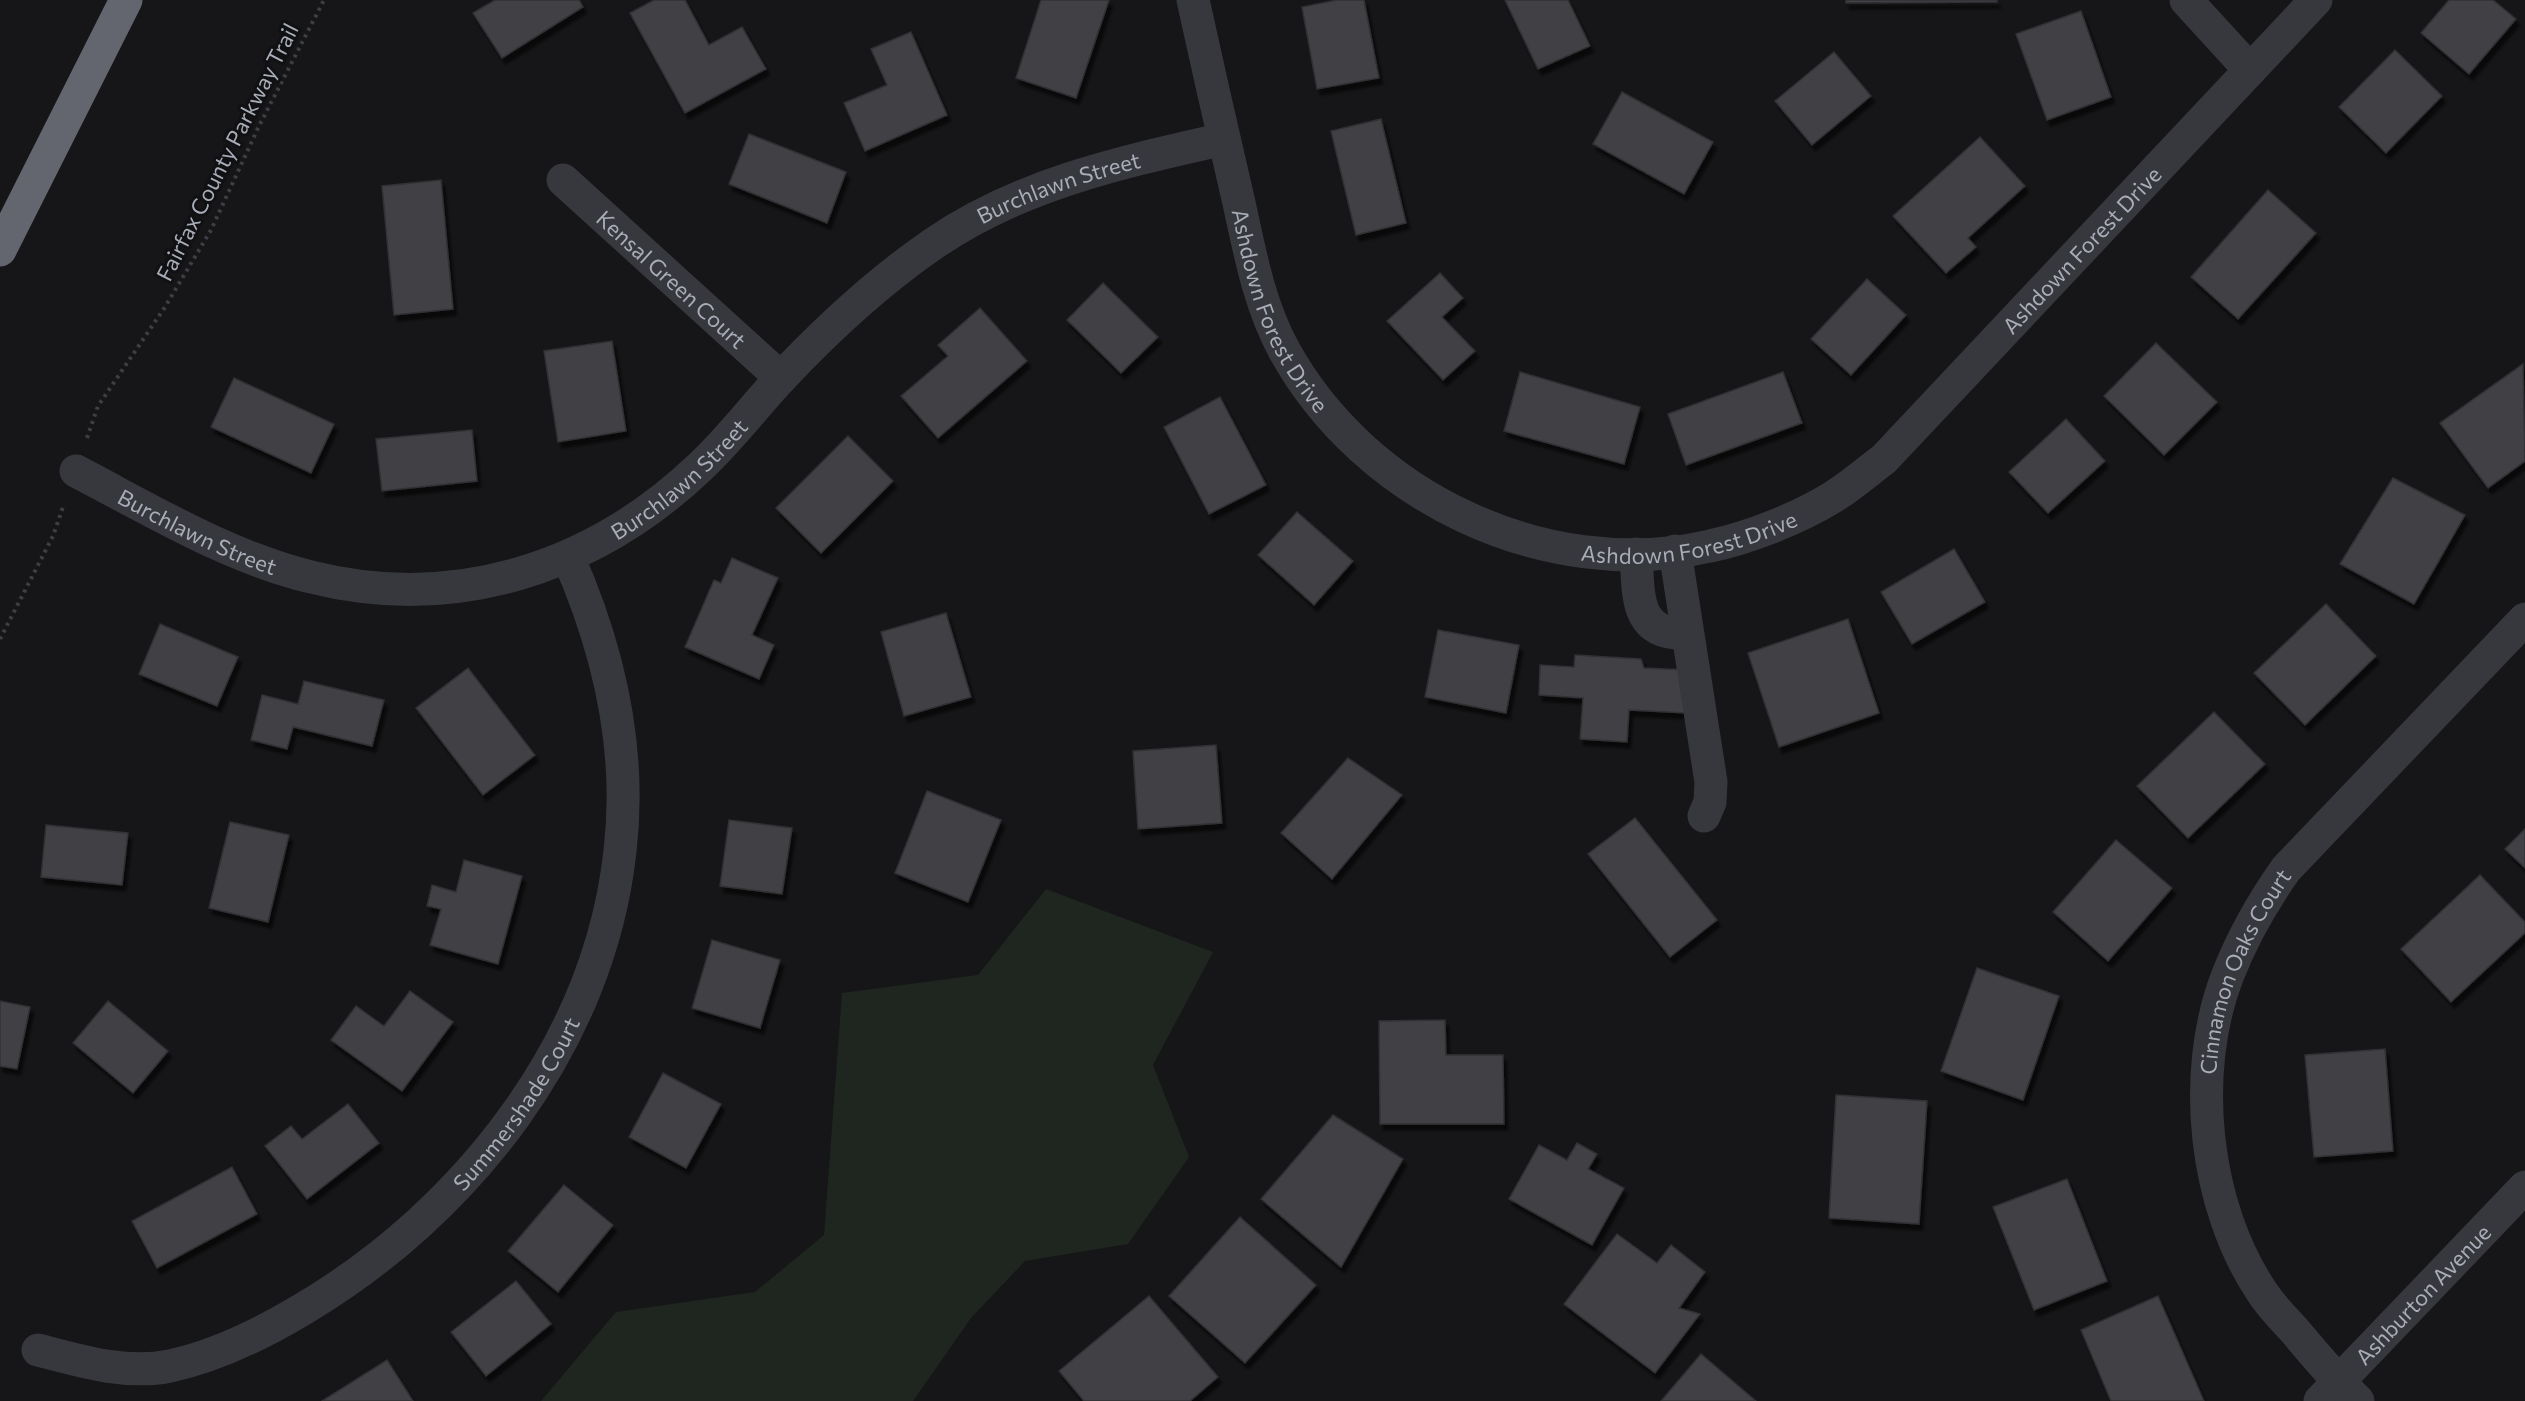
<svg xmlns="http://www.w3.org/2000/svg" width="2525" height="1401" viewBox="0 0 2525 1401" font-family="Commissioner,sans-serif">
  <style>
    .green { fill: #1e261f }
    .building { fill: #404145; stroke: #303034; stroke-width: 1.5; filter: url(#shadow) }
    .lines { fill: none; stroke-linecap: round; stroke-linejoin: round }
    .path { stroke: #3d3f44; stroke-width: 4; stroke-dasharray: 3 4.5; stroke-linecap: butt }
    .minor { stroke: #37383d; stroke-width: 33 }
    .highway { stroke: #63666e; stroke-width: 33 }
    .labels { text-anchor: middle; dominant-baseline: central; stroke-width: 6; stroke-linejoin: round; paint-order: stroke }
    .street-label { font-size: 22px; fill: #a8adb8; stroke: #111113 }
  </style>
  <defs>
    <filter id="shadow"><feDropShadow dx="3.5" dy="6" stdDeviation="1.5" flood-color="#0009"/></filter>
  </defs>
  <rect width="100%" height="100%" fill="#161618"/>
  <polygon class="green" points="1046,889 1213,952 1153,1065 1189,1157 1128,1244 1025,1261 971,1318 913,1401 541,1401 616,1312 755,1292 824,1235 842,993 978,975"/>
  <g class="building">
    <polygon points="495,0 579,0 583,7 502,58 473,13"/>
    <polygon points="654,0 685,0 709,45 742,27 766,69 685,113 630,13"/>
    <polygon points="1041,0 1109,0 1076,98 1016,78"/>
    <polygon points="1337,0 1364,0 1379,78 1317,89 1302,7"/>
    <polygon points="1505,0 1568,0 1590,46 1538,69"/>
    <polygon points="1846,0 1997,0 1997,2 1846,3"/>
    <polygon points="2449,0 2493,0 2516,19 2469,74 2421,33"/>
    <polygon points="2081,11 2111,97 2047,120 2016,34"/>
    <polygon points="911,32 947,115 865,151 844,103 887,85 871,49"/>
    <polygon points="2395,50 2442,96 2386,153 2339,107"/>
    <polygon points="1834,52 1871,96 1812,145 1775,101"/>
    <polygon points="1622,92 1713,142 1684,194 1593,144"/>
    <polygon points="1381,119 1406,223 1356,235 1331,131"/>
    <polygon points="749,134 846,172 827,223 729,184"/>
    <polygon points="1980,137 2025,186 1968,238 1976,247 1946,273 1893,216"/>
    <polygon points="441,180 453,309 394,315 382,186"/>
    <polygon points="2268,190 2316,233 2238,319 2191,277"/>
    <polygon points="1440,273 1463,298 1442,317 1475,351 1443,380 1387,321"/>
    <polygon points="1867,279 1906,315 1851,375 1811,339"/>
    <polygon points="1103,283 1158,337 1121,373 1067,320"/>
    <polygon points="980,308 1027,361 938,438 901,396 948,356 938,345"/>
    <polygon points="612,341 626,431 558,442 544,351"/>
    <polygon points="2156,343 2217,402 2164,455 2104,396"/>
    <polygon points="2523,364 2525,461 2488,488 2440,423"/>
    <polygon points="1520,372 1640,407 1624,464 1504,431"/>
    <polygon points="1783,372 1802,423 1686,465 1668,414"/>
    <polygon points="234,378 334,424 311,473 211,427"/>
    <polygon points="1220,397 1266,485 1209,514 1164,427"/>
    <polygon points="2066,419 2105,461 2048,513 2009,472"/>
    <polygon points="472,430 477,481 382,491 376,439"/>
    <polygon points="848,436 893,481 821,553 776,508"/>
    <polygon points="2393,478 2465,515 2414,604 2340,564"/>
    <polygon points="1297,512 1353,561 1314,605 1258,555"/>
    <polygon points="1954,549 1985,602 1912,644 1881,592"/>
    <polygon points="732,558 778,578 752,635 774,645 759,679 685,647 714,580 721,583"/>
    <polygon points="2326,604 2376,656 2305,725 2254,673"/>
    <polygon points="946,613 971,697 904,716 881,632"/>
    <polygon points="1848,619 1879,713 1779,747 1748,653"/>
    <polygon points="160,624 238,657 217,706 139,674"/>
    <polygon points="1438,630 1519,645 1506,713 1425,697"/>
    <polygon points="1575,655 1641,659 1644,668 1688,670 1686,713 1629,710 1627,742 1580,739 1583,698 1539,695 1540,665 1574,667"/>
    <polygon points="468,668 535,755 483,795 416,708"/>
    <polygon points="304,681 384,700 372,746 293,727 287,749 251,740 262,695 298,704"/>
    <polygon points="2214,712 2265,764 2188,838 2137,786"/>
    <polygon points="1216,745 1222,823 1138,829 1133,751"/>
    <polygon points="1348,758 1402,795 1332,879 1281,833"/>
    <polygon points="927,791 1001,820 968,902 895,873"/>
    <polygon points="1635,818 1717,920 1670,957 1588,854"/>
    <polygon points="729,820 792,828 782,894 720,886"/>
    <polygon points="230,822 289,835 268,922 209,908"/>
    <polygon points="46,825 128,833 122,885 41,877"/>
    <polygon points="2525,829 2525,868 2505,849"/>
    <polygon points="2116,840 2172,888 2108,961 2053,912"/>
    <polygon points="464,860 522,876 498,964 430,945 441,909 427,906 432,885 456,892"/>
    <polygon points="2480,875 2525,922 2525,933 2451,1002 2401,949"/>
    <polygon points="712,940 780,960 760,1028 692,1008"/>
    <polygon points="1977,968 2059,996 2023,1100 1941,1071"/>
    <polygon points="410,991 453,1022 402,1091 331,1040 356,1006 384,1026"/>
    <polygon points="0,1001 30,1007 17,1069 0,1066"/>
    <polygon points="108,1001 168,1051 133,1093 73,1043"/>
    <polygon points="1445,1020 1446,1055 1503,1055 1504,1124 1380,1124 1379,1021"/>
    <polygon points="2385,1049 2393,1151 2314,1157 2305,1055"/>
    <polygon points="663,1073 721,1104 686,1168 629,1137"/>
    <polygon points="1836,1095 1927,1101 1919,1224 1829,1218"/>
    <polygon points="348,1104 379,1143 307,1199 265,1146 291,1126 302,1139"/>
    <polygon points="1333,1115 1403,1159 1341,1267 1261,1199"/>
    <polygon points="1577,1143 1597,1154 1588,1169 1624,1188 1592,1245 1509,1199 1539,1145 1567,1160"/>
    <polygon points="232,1167 257,1214 157,1268 132,1221"/>
    <polygon points="2067,1179 2107,1281 2034,1310 1993,1207"/>
    <polygon points="564,1185 613,1225 558,1292 508,1251"/>
    <polygon points="1240,1217 1316,1285 1245,1363 1169,1296"/>
    <polygon points="1617,1234 1657,1263 1671,1245 1705,1272 1679,1308 1700,1314 1655,1373 1564,1304"/>
    <polygon points="516,1281 551,1324 486,1376 451,1332"/>
    <polygon points="1149,1296 1218,1377 1190,1401 1084,1401 1059,1371"/>
    <polygon points="2158,1296 2204,1401 2111,1401 2081,1330"/>
    <polygon points="1701,1354 1756,1401 1661,1401"/>
    <polygon points="387,1360 413,1401 322,1401"/>
  </g>
  <g class="lines">
    <g class="path">
      <polyline points="87,438 98,406 165,307 211,230 259,126 324,0"/>
      <polyline points="0,639 53,536 63,507"/>
    </g>
    <g class="minor">
      <path id="s1" d="M1193,0C1208,68 1223,135 1239,203C1250,253 1259,304 1284,350C1364,496 1546,584 1710,546C1749,538 1799,518 1833,497C1851,486 1868,471 1884,459L2316,0"/>
      <polyline points="2186,0 2250,70"/>
      <path id="s2" d="M563,180L781,378"/>
      <path id="s3" d="M76,471C151,510 228,557 311,577C455,613 594,568 700,467C729,440 753,408 780,379C826,330 878,282 933,244C1020,184 1122,162 1224,139"/>
      <polyline points="1675,551 1711,782 1710,802 1704,816"/>
      <path d="M1636,554C1639,593 1633,636 1687,633"/>
      <path id="s4" d="M38,1350C80,1361 126,1375 170,1366C216,1356 263,1333 303,1309C466,1212 599,1044 620,851C632,749 609,650 568,557"/>
      <path id="s5" d="M2320,1401L2525,1187"/>
      <path id="s6" d="M2358,1401C2335,1379 2315,1355 2294,1330C2283,1318 2271,1306 2262,1292C2204,1206 2190,1074 2227,977C2242,938 2262,903 2286,869L2525,619"/>
    </g>
    <polyline class="highway" points="0,250 126,0"/>
  </g>
  <g class="labels">
    <g class="street-label">
      <text transform="translate(227 152) rotate(-63)">Fairfax County Parkway Trail</text>
      <text stroke="none"><textPath href="#s3" startOffset="1143">Burchlawn Street</textPath></text>
      <text stroke="none"><textPath href="#s1" startOffset="1348">Ashdown Forest Drive</textPath></text>
      <text stroke="none"><textPath href="#s2" startOffset="147">Kensal Green Court</textPath></text>
      <text stroke="none"><textPath href="#s1" startOffset="324">Ashdown Forest Drive</textPath></text>
      <text stroke="none"><textPath href="#s3" startOffset="657">Burchlawn Street</textPath></text>
      <text stroke="none"><textPath href="#s3" startOffset="136">Burchlawn Street</textPath></text>
      <text stroke="none"><textPath href="#s1" startOffset="844">Ashdown Forest Drive</textPath></text>
      <text stroke="none"><textPath href="#s6" startOffset="484">Cinnamon Oaks Court</textPath></text>
      <text stroke="none"><textPath href="#s4" startOffset="579">Summershade Court</textPath></text>
      <text stroke="none"><textPath href="#s5" startOffset="148">Ashburton Avenue</textPath></text>
    </g>
  </g>
</svg>
